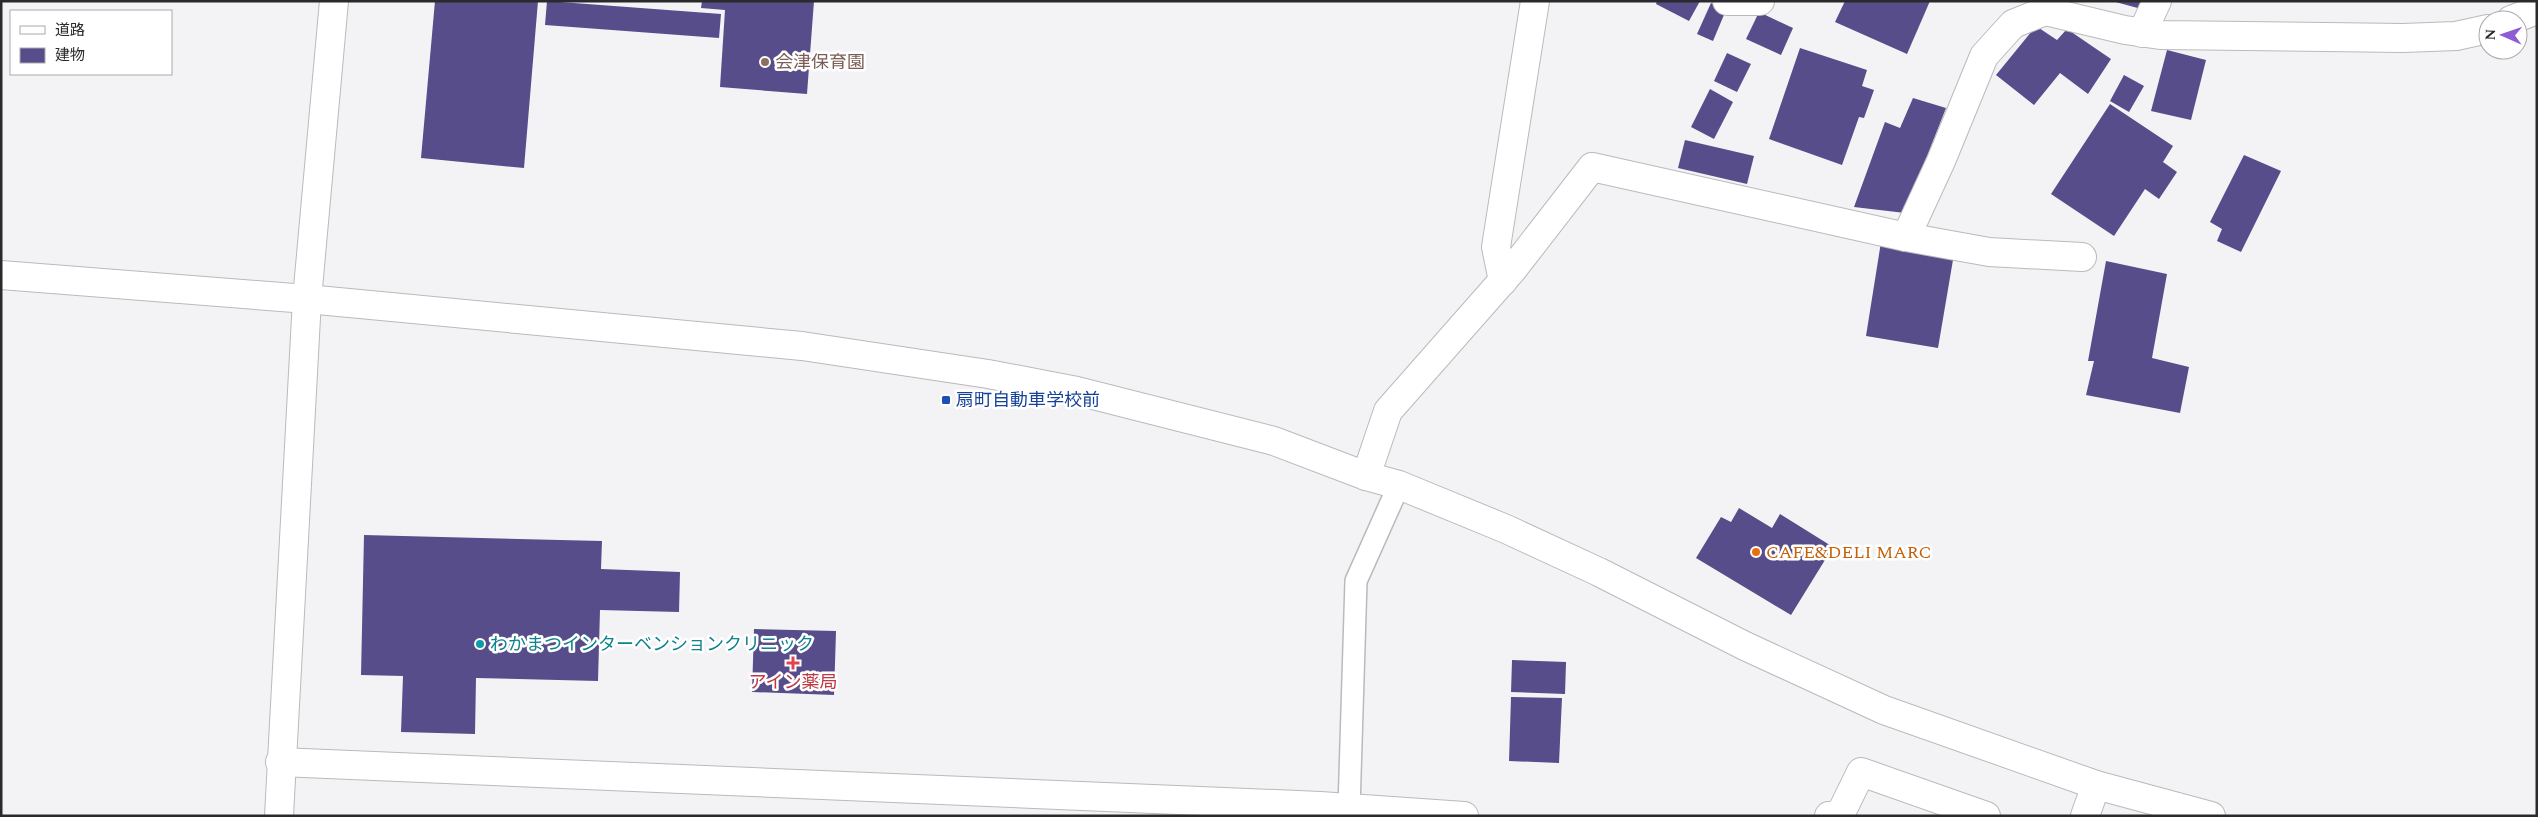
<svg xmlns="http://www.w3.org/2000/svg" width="2538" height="817" viewBox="0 0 2538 817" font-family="Spectral,'Noto Sans JP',serif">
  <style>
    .building { fill: #574d8a }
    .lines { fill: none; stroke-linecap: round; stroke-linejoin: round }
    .lane-casing { stroke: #bababd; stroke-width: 24 }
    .street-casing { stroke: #bababd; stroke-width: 30 }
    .secondary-casing { stroke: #bababd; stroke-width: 30 }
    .lane { stroke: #fff; stroke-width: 21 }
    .street { stroke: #fff; stroke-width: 28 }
    .secondary { stroke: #fff; stroke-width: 28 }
    .education-dot { fill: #8d6e63; stroke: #fff; stroke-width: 2 }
    .transit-dot { fill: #1a4fb4; stroke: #fff; stroke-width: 2 }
    .food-dot { fill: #e8710a; stroke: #fff; stroke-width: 2 }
    .culture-dot { fill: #0f9aa8; stroke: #fff; stroke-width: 2 }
    .health-dot { fill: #e0444e; stroke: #fff; stroke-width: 2 }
    .labels { text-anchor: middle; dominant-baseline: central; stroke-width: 5; stroke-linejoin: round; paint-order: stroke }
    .education-label { font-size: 18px; fill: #785e54; stroke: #fff; text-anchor: start }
    .transit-label { font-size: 18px; fill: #164399; stroke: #fff; text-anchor: start }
    .food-label { font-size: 18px; fill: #c56008; stroke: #fff; text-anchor: start }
    .culture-label { font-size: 18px; fill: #0d838f; stroke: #fff; text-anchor: start }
    .health-label { font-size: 18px; fill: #be3a42; stroke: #fff }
  </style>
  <rect width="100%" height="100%" fill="#f3f3f6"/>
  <g class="building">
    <polygon points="435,1 538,1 524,168 421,158"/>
    <polygon points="547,1 721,14 719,38 545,25"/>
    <polygon points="702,1 814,1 807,94 720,87 725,10 701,8"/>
    <polygon points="1657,1 1700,1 1689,21 1656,4"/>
    <polygon points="1845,1 1930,1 1907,54 1835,22"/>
    <polygon points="2112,1 2147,1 2145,10"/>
    <polygon points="1711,3 1726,10 1713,41 1697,34"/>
    <polygon points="1759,12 1793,28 1781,55 1746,39"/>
    <polygon points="2036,26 2057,40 2067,29 2111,59 2088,94 2060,73 2034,105 1996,75"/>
    <polygon points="1800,48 1867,70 1862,86 1874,90 1864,118 1859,117 1842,165 1769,139"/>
    <polygon points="2167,50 2206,60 2191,120 2151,111"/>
    <polygon points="1727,53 1751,64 1737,92 1714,81"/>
    <polygon points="2124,75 2144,86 2129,112 2110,101"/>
    <polygon points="1710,89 1733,102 1714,139 1691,127"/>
    <polygon points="1913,98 1946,108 1905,213 1854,207 1885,122 1900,128"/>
    <polygon points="2110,104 2173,146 2163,162 2177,172 2159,199 2145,189 2114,236 2051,194"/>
    <polygon points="1685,140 1754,156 1747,184 1678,168"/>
    <polygon points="2244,155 2281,171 2241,252 2217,241 2222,229 2210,222"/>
    <polygon points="1881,242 1954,254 1938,348 1866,336"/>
    <polygon points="2106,261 2167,274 2152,358 2189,367 2180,413 2086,395 2094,361 2088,361"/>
    <polygon points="1739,508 1772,528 1780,514 1833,547 1791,615 1696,558 1721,517 1731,522"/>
    <polygon points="364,535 602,541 601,569 680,572 679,612 600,610 598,681 476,678 475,734 401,732 403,676 361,675"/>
    <polygon points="754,629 836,631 834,695 752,692"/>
    <polygon points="1512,660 1566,662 1565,694 1511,692"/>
    <polygon points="1511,697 1562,698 1559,763 1509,761"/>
  </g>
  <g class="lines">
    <defs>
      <polyline id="lane" points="1349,808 1356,581 1399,485"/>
      <g id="street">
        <polyline points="1727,1 1760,1"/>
        <polyline points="2511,20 2537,10"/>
        <polyline points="2142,33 2157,1"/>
        <polyline points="1906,237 1989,252 2082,257"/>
        <polyline points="1503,281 1496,247 1535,1"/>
        <polyline points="1366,476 1388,411 1513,269 1592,167 1906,237 1941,161 1984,56 2013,24 2045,11 2125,30 2160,35 2403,38 2456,36 2488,29"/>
        <polyline points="280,762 1320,806 1464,816"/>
        <polyline points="279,816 307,299"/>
        <polyline points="1829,816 1840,815 1861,772 1986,816"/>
        <polyline points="2085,816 2096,785"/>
      </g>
      <g id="secondary">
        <polyline points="1,275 307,299 802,346 988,374 1077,391 1274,441 1366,476 1399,485 1506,529 1599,572 1745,646 1884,710 2096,785 2211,816"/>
        <polyline points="307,299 334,1"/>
      </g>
    </defs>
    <use href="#lane" class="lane-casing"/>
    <use href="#street" class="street-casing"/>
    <use href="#secondary" class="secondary-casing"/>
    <use href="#lane" class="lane"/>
    <use href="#street" class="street"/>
    <use href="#secondary" class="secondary"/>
  </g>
  <circle class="education-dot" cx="765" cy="62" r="5"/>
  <rect class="transit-dot" x="941" y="395" width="10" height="10" rx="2.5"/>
  <circle class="food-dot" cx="1756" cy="552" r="5"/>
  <circle class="culture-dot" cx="480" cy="644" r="5"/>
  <path class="health-dot" d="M790.5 655.5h5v5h5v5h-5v5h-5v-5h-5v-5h5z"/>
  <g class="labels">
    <g class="education-label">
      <text x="775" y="62">会津保育園</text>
    </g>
    <g class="transit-label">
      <text x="956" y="400">扇町自動車学校前</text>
    </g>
    <g class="food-label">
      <text x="1766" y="552">CAFE&amp;DELI MARC</text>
    </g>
    <g class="culture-label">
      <text x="490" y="644">わかまつインターベンションクリニック</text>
    </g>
    <g class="health-label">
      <text x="793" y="682">アイン薬局</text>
    </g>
  </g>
  <rect width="2538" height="817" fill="none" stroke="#2a2a2c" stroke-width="5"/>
  <rect x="10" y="10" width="162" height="65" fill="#ffffff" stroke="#aaaaab"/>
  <rect x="20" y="26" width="25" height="8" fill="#ffffff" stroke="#aaaaab"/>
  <text x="55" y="35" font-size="15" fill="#2a2a2c">道路</text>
  <rect x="20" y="48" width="25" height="15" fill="#574d8a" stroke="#aaaaab"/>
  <text x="55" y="60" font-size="15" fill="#2a2a2c">建物</text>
  <g transform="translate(2503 35) rotate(272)"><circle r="24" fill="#ffffff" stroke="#aaaaab"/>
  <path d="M0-4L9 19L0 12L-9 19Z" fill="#905cd4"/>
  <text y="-8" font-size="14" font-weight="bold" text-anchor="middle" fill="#2a2a2c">N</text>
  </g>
</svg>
